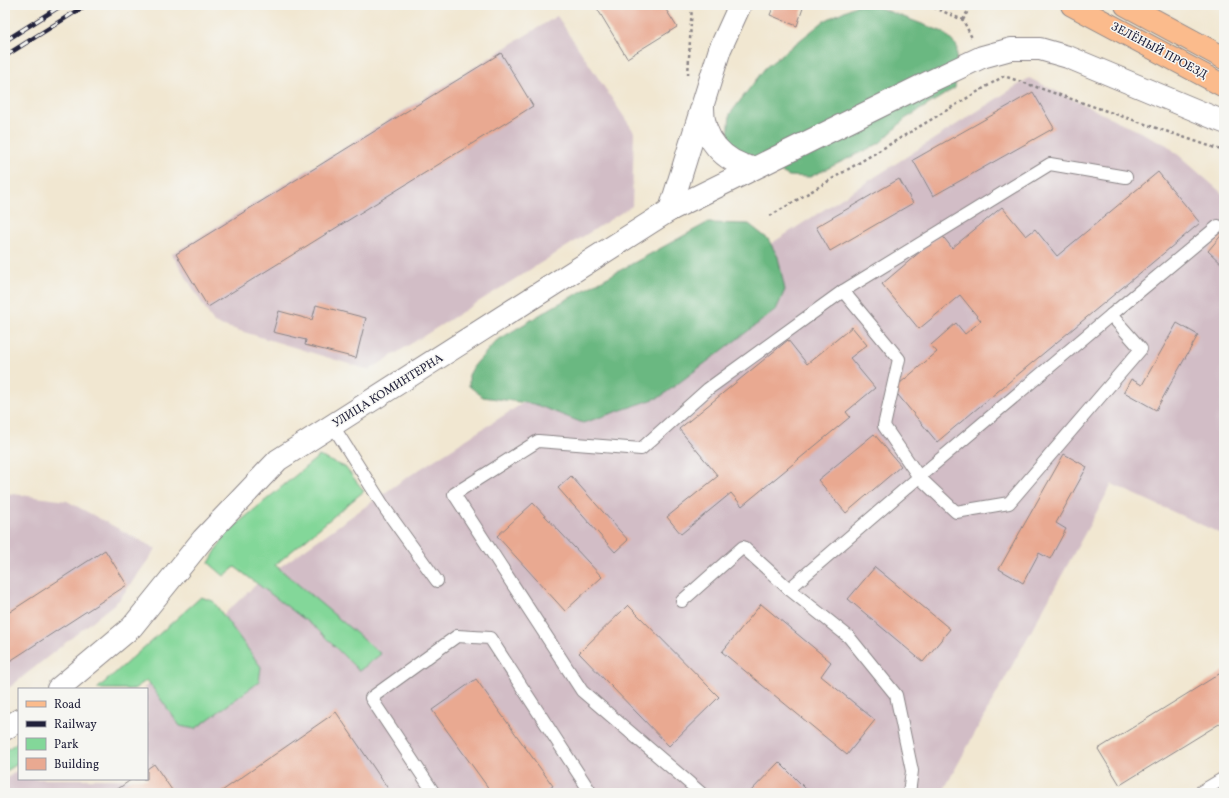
<svg xmlns="http://www.w3.org/2000/svg" width="1229" height="798" viewBox="0 0 1229 798" font-family="Vollkorn,serif">
  <style>
    .industrial { fill: #d2bdc6 }
    .green { fill: #83d799; stroke: #527c6a }
    .forest { fill: #6ab881; stroke: #466d5e }
    .building { fill: #e9a991 }
    .lines { fill: none; stroke-linecap: round; stroke-linejoin: round }
    .service-casing { stroke: #8a8486; stroke-width: 14 }
    .minor-casing { stroke: #8a8486; stroke-width: 24 }
    .tertiary-casing { stroke: #8a8486; stroke-width: 24 }
    .primary-casing { stroke: #8a8486; stroke-width: 24 }
    .path { stroke: #8a8486; stroke-width: 2.5; stroke-dasharray: 3 3; stroke-linecap: butt }
    .service { stroke: #fff; stroke-width: 12 }
    .minor { stroke: #fff; stroke-width: 22 }
    .tertiary { stroke: #fff; stroke-width: 22 }
    .primary { stroke: #fbbb8c; stroke-width: 22 }
    .rail-casing { stroke: #22223b; stroke-width: 4.5 }
    .rail { stroke: #f6f6f2; stroke-width: 3; stroke-dasharray: 9; stroke-linecap: butt }
    .labels { text-anchor: middle; dominant-baseline: central; stroke-width: 3; stroke-linejoin: round; paint-order: stroke }
    .street-label { font-size: 12px; fill: #22223b; stroke: #f6f6f2 }
  </style>
  <rect width="100%" height="100%" fill="#f6f6f2"/>
  <filter id="ink" filterUnits="userSpaceOnUse"><feTurbulence type="fractalNoise" baseFrequency=".025" numOctaves="2"/><feDisplacementMap in="SourceGraphic" scale="8" xChannelSelector="R" yChannelSelector="G"/><feConvolveMatrix kernelMatrix="1 2 1 2 8 2 1 2 1" color-interpolation-filters="sRGB"/></filter>
  <filter id="wash" filterUnits="userSpaceOnUse"><feTurbulence type="fractalNoise" baseFrequency=".012" numOctaves="4" result="noise"/><feDisplacementMap in="SourceGraphic" scale="16" xChannelSelector="R" yChannelSelector="G"/><feGaussianBlur stdDeviation="0.9" result="paint"/><feColorMatrix in="noise" values="0 0 0 0 0 0 0 0 0 0 0 0 0 0 0 0 0 1.4 0 .05"/><feComposite in="paint" operator="in"/></filter>
  <g filter="url(#wash)">
    <rect width="100%" height="100%" fill="#f1e7d1"/>
    <g class="industrial">
      <polygon points="557,16 634,132 632,206 369,370 214,323 172,254"/>
      <polygon points="1029,78 1167,145 1224,195 1224,535 1112,484 942,793 5,793 5,779 19,770 19,779 147,779 147,689 143,689 260,581 403,480"/>
      <polygon points="5,493 67,501 156,549 119,600 5,691"/>
    </g>
    <g class="green">
      <polygon points="319,456 345,467 364,491 275,565 381,654 359,671 317,629 235,567 224,576 209,563 226,533"/>
      <polygon points="201,597 213,601 261,667 259,682 195,729 180,726 147,680 134,689 97,689"/>
      <polygon points="19,741 19,763 5,772 5,751"/>
    </g>
    <g class="forest">
      <polygon points="857,5 880,8 943,32 957,46 955,88 905,119 880,143 810,177 789,176 730,146 728,136 730,114 765,68 824,21"/>
      <polygon points="707,223 749,224 768,239 778,257 785,290 776,310 660,397 583,423 534,404 483,397 469,386 469,375 474,366 496,341 551,308"/>
    </g>
    <g id="blocks">
      <g class="building">
        <polygon points="595,5 663,5 677,27 627,58"/>
        <polygon points="774,5 804,5 797,26 770,15"/>
        <polygon points="501,53 533,106 208,307 176,254"/>
        <polygon points="1033,92 1054,128 933,196 913,160"/>
        <polygon points="1158,172 1200,223 937,442 893,389 937,352 931,345 956,323 965,334 981,321 960,295 919,329 882,284 941,234 952,248 1002,207 1026,236 1035,229 1057,256"/>
        <polygon points="899,179 913,203 830,251 816,227"/>
        <polygon points="1224,232 1224,266 1208,251"/>
        <polygon points="316,305 366,318 356,358 305,345 306,340 273,332 279,311 312,320"/>
        <polygon points="1177,323 1198,335 1156,410 1124,392 1131,379 1142,385"/>
        <polygon points="852,327 867,345 850,358 875,388 846,412 850,417 742,506 731,493 681,534 667,517 718,476 679,429 788,340 807,364"/>
        <polygon points="874,434 901,466 846,513 818,480"/>
        <polygon points="1064,454 1087,467 1056,523 1066,529 1050,559 1039,553 1023,583 999,569"/>
        <polygon points="571,476 628,540 615,552 558,488"/>
        <polygon points="533,503 602,577 565,611 497,536"/>
        <polygon points="105,550 127,585 10,661 5,653 5,615"/>
        <polygon points="875,567 950,629 923,662 848,599"/>
        <polygon points="761,604 831,662 821,676 875,720 847,755 722,652"/>
        <polygon points="628,605 719,697 669,746 579,653"/>
        <polygon points="1224,671 1224,721 1120,785 1098,749"/>
        <polygon points="476,679 553,786 543,793 492,793 432,710"/>
        <polygon points="336,712 391,793 219,793"/>
        <polygon points="779,762 810,793 749,793"/>
        <polygon points="154,764 174,793 112,793 132,779 147,779 147,769"/>
      </g>
    </g>
  </g>
  <g filter="url(#ink)">
    <use href="#blocks" fill-opacity="0" stroke="#8a8486" stroke-width="1"/>
    <g class="lines">
      <defs>
        <g id="service">
          <polyline points="1111,315 919,477 884,426 899,359 843,291 1050,164 1126,177"/>
          <polyline points="333,426 386,510 437,581"/>
          <polyline points="789,589 919,477 956,512 1009,503 1141,349 1111,315 1218,226"/>
          <polyline points="682,601 743,547 789,589 849,637 896,695 912,771 909,793"/>
          <polyline points="434,793 371,698 457,636 490,638 591,793"/>
          <polyline points="701,793 582,691 454,494 538,441 641,449 708,389 843,291"/>
          <polyline points="1199,793 1224,778"/>
        </g>
        <g id="minor">
          <polyline points="58,689 132,627 203,539 278,460 670,210"/>
          <polyline points="5,729 19,720"/>
        </g>
        <g id="tertiary">
          <path d="M703,107C702,138 723,162 753,168"/>
          <polyline points="670,210 929,82 982,57 1011,49 1040,49 1068,57 1224,122"/>
          <polyline points="670,210 720,49 740,5"/>
        </g>
        <g id="primary">
          <polyline points="1072,5 1224,86"/>
          <polyline points="1126,5 1224,58"/>
        </g>
      </defs>
      <use href="#service" class="service-casing"/>
      <use href="#minor" class="minor-casing"/>
      <use href="#tertiary" class="tertiary-casing"/>
      <use href="#primary" class="primary-casing"/>
      <g class="path">
        <polyline points="928,5 963,20 972,38"/>
        <polyline points="963,20 971,5"/>
        <polyline points="688,75 692,5"/>
        <polyline points="770,216 1004,76 1224,151"/>
      </g>
      <use href="#service" class="service"/>
      <use href="#minor" class="minor"/>
      <use href="#tertiary" class="tertiary"/>
      <use href="#primary" class="primary"/>
      <defs>
        <g id="rail">
          <polyline points="5,41 62,5"/>
          <polyline points="5,56 86,5"/>
        </g>
      </defs>
      <use href="#rail" class="rail-casing"/>
      <use href="#rail" class="rail"/>
    </g>
  </g>
  <g class="labels">
    <g class="street-label">
      <text transform="translate(1159 51) rotate(28)">ЗЕЛЁНЫЙ ПРОЕЗД</text>
      <text transform="translate(388 391) rotate(-32)">УЛИЦА КОМИНТЕРНА</text>
    </g>
  </g>
  <rect width="1229" height="798" fill="none" stroke="#f6f6f2" stroke-width="20"/>
  <rect x="18" y="688" width="130" height="92" fill="#f6f6f2" stroke="#a1a1a9"/>
  <rect x="26" y="701" width="20" height="6" fill="#fbbb8c" stroke="#a1a1a9"/>
  <text x="54" y="708" font-size="12" fill="#22223b">Road</text>
  <rect x="26" y="721" width="20" height="6" fill="#22223b" stroke="#a1a1a9"/>
  <text x="54" y="728" font-size="12" fill="#22223b">Railway</text>
  <rect x="26" y="738" width="20" height="12" fill="#83d799" stroke="#a1a1a9"/>
  <text x="54" y="748" font-size="12" fill="#22223b">Park</text>
  <rect x="26" y="758" width="20" height="12" fill="#e9a991" stroke="#a1a1a9"/>
  <text x="54" y="768" font-size="12" fill="#22223b">Building</text>
</svg>
